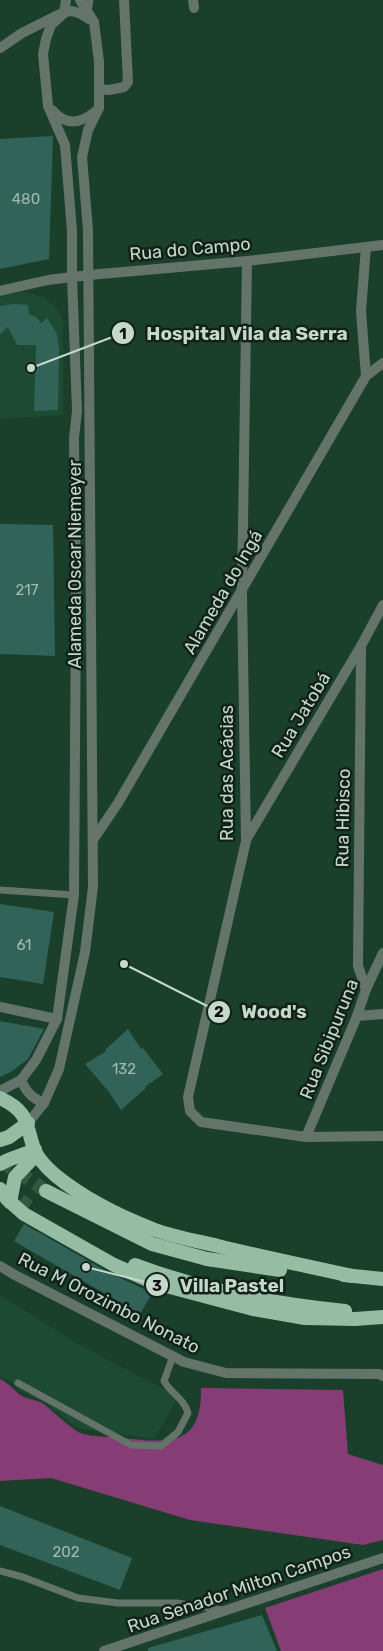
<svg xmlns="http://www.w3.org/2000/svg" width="383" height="1651" viewBox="0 0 383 1651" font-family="Rubik,sans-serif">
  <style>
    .built { fill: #1c4a32 }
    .green { fill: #863c74 }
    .building { fill: #326358 }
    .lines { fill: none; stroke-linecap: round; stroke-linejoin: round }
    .trunk-tunnel { stroke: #345643; stroke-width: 14; stroke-dasharray: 14 7; stroke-linecap: butt }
    .service { stroke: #64746a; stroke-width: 7 }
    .minor { stroke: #64746a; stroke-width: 10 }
    .tertiary { stroke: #64746a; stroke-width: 10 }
    .trunk { stroke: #96bca4; stroke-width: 14 }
    .labels { text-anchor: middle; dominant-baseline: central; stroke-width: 5; stroke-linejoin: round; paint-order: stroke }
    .number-label { font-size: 15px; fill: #a0bbae }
    .street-label { font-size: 18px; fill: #c4d8cb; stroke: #122219 }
    .leader { fill: none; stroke: #c4d8cb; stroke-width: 2 }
    .callout-dot { fill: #c4d8cb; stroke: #122219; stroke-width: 2 }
    .mark-label { font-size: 15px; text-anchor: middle; font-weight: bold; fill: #111 }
    .callout-label { font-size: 19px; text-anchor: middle; font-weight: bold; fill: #c4d8cb; stroke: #122219; stroke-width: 5; stroke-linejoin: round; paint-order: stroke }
  </style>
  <rect width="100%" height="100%" fill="#1a3f2b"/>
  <g class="built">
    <polygon points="23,292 44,297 57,309 63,321 63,415 0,419 0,298 6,295"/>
    <polygon points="0,1295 77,1343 178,1397 154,1439 78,1428 40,1400 20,1391 11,1381 0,1376"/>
  </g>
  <g class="green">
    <path d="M0,1379C10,1383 15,1393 24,1397C31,1400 39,1400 45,1405C54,1412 72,1430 81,1433C89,1437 113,1437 123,1438C169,1443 202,1447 201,1388L343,1390L348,1454L383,1465V1540L363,1545L190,1520L51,1478L0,1481Z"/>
    <polygon points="383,1569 383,1651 281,1651 265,1608"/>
  </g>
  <g class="building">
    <polygon points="53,136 49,259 0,269 0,139"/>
    <polygon points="14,304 28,305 29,314 36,317 41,323 47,318 57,334 59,349 58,410 34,411 36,345 17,345 8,327 0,334 0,306"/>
    <polygon points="0,524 53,525 55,656 0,654"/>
    <polygon points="0,904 54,912 43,984 0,977"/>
    <polygon points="0,1021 44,1029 28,1059 11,1072 0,1077"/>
    <polygon points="128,1029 141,1049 143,1048 163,1074 145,1087 146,1088 121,1110 109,1092 85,1064 105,1052 105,1050"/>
    <polygon points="24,1224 110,1273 152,1293 140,1314 14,1241"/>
    <polygon points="0,1506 132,1558 120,1590 0,1545"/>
    <polygon points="262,1615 277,1651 148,1651 148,1648"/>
  </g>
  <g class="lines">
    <g class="trunk-tunnel">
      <polyline points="0,1160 46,1191"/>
      <polyline points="3,1188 29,1207"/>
    </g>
    <g class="service">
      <polyline points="88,12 90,0"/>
      <polyline points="0,890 74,895"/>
      <path d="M18,1383L131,1445L161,1446L178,1432L188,1413C183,1397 172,1395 164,1381L173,1356"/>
      <polyline points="0,1571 23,1577 78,1598 118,1603 177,1603 222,1610"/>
    </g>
    <g class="minor">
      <polyline points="193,0 194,8"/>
      <polyline points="0,48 22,33 60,14"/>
      <polyline points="99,89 109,90 124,87 128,82 124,0"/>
      <polyline points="366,247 361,311 366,376"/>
      <polyline points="247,261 242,592 246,841 188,1097 190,1111 201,1122 306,1137 383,1136"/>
      <polyline points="0,291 48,280 89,275 247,261 383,245"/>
      <polyline points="361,646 358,966 366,989"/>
      <polyline points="93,840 118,803 366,376 383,363"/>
      <polyline points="246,840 361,646 383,605"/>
      <polyline points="0,1007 57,1019"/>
      <polyline points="357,1016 383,1014"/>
      <polyline points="306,1137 357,1016 366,989 383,953"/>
      <polyline points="0,1266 13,1274 184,1362 226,1373 379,1374 383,1376"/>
      <polyline points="104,1651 383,1558"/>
    </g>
    <g class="tertiary">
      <path d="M64,13C73,8 81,14 89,19"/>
      <path d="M52,110C65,126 81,124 96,111"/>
      <path d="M21,1080C26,1091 31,1098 44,1103"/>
      <polyline points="0,1091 21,1080 36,1060 57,1019 74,895 76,599 74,438 77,411 72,277 72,231 65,145 48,106 43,54 46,39 51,25 64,13 66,0"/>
      <polyline points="28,1123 44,1103 59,1069 85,952 93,887 88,230 82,157 88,130 99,108 99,62 94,22 80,0"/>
    </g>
    <g class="trunk">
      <path d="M0,1098C29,1112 25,1122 34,1149C38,1159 47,1168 55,1175C83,1198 121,1217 155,1230C175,1237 197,1241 218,1246C262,1257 307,1266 352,1276"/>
      <polyline points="0,1140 9,1137 28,1123"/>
      <polyline points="0,1164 8,1160 35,1150"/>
      <polyline points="0,1189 7,1199 24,1214 114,1265 155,1283 253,1309 305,1318 355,1319 383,1317"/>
      <polyline points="46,1191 152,1244 207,1259 280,1270"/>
      <polyline points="10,1202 15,1177 32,1159 35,1150"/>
      <path d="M135,1265C202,1290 274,1304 345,1311"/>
      <polyline points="344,1275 383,1279"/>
    </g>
  </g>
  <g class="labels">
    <g class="number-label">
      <text x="26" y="199">480</text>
      <text x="27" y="590">217</text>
      <text x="24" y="945">61</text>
      <text x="124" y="1069">132</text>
      <text x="66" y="1552">202</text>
    </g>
    <g class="street-label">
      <text transform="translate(190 249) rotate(-5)">Rua do Campo</text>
      <text transform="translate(75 564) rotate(-90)">Alameda Oscar Niemeyer</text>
      <text transform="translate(223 592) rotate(-60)">Alameda do Ingá</text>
      <text transform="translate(301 715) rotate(-59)">Rua Jatobá</text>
      <text transform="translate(227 773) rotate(-90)">Rua das Acácias</text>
      <text transform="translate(343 818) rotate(-89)">Rua Hibisco</text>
      <text transform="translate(329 1039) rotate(-68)">Rua Sibipuruna</text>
      <text transform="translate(109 1303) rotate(27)">Rua M Orozimbo Nonato</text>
      <text transform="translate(239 1589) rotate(-19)">Rua Senador Milton Campos</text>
    </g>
  </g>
  <path class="leader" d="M31 368L123 333M124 964L219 1012M86 1267L157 1285"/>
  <g class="callout-dot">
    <circle cx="31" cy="368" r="5"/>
    <circle cx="124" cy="964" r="5"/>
    <circle cx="86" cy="1267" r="5"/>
    <circle cx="123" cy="333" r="12"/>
    <circle cx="219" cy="1012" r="12"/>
    <circle cx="157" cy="1285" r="12"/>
  </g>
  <g class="mark-label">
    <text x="123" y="339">1</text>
    <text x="219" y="1017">2</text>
    <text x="157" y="1291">3</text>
  </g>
  <g class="callout-label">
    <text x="247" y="340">Hospital Vila da Serra</text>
    <text x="274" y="1018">Wood's</text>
    <text x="232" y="1292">Villa Pastel</text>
  </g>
</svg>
